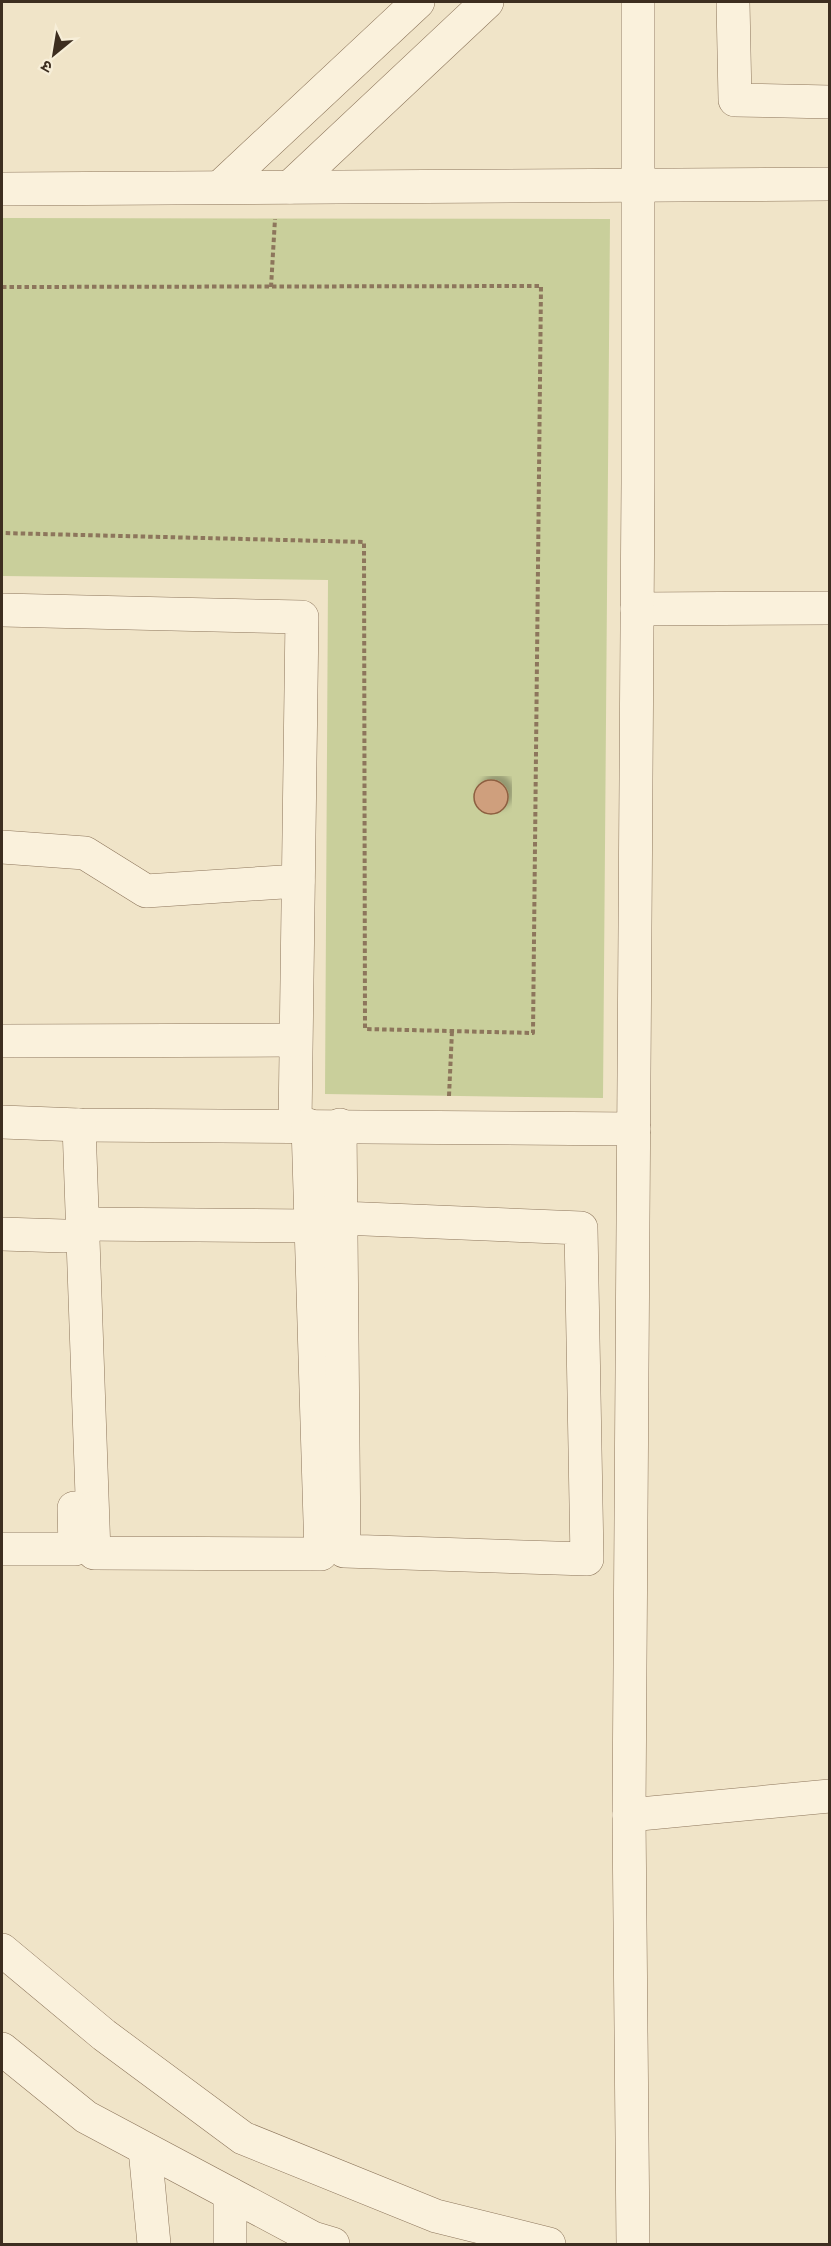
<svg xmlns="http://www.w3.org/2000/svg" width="831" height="2246" viewBox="0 0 831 2246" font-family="Georgia,'Noto Sans Devanagari',serif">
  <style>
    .green { fill: #c9cf9b }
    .building { fill: #cf9f7d; stroke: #8d5f41; stroke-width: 1.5; filter: url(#shadow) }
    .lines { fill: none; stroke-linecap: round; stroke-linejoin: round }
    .minor-casing { stroke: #8d765c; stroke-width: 34 }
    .path { stroke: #8d765c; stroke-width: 4; stroke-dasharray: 4.5 3; stroke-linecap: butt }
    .minor { stroke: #faf1dc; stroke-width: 33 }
  </style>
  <defs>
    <filter id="shadow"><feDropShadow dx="5.5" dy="-5.5" stdDeviation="3" flood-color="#0004"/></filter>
  </defs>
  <rect width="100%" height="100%" fill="#f0e4c8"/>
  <polygon class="green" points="2,218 610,219 603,1098 325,1094 328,580 2,576"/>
  <circle class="building" cx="491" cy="797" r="17"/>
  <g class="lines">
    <defs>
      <g id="minor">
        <polyline points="733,2 735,100 830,102"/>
        <polyline points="220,187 418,2"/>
        <polyline points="290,187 487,2"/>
        <polyline points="2,189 830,184"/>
        <polyline points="637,609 830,608"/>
        <polyline points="2,610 302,617 295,1125"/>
        <polyline points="2,847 85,853 146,891 298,881"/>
        <polyline points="2,1041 295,1040"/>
        <polyline points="2,1122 79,1125 634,1129"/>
        <polyline points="79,1125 94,1553 321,1554 308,1125"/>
        <polyline points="340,1125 344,1551 587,1559 581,1228 341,1218"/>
        <polyline points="82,1224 310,1226"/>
        <polyline points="2,1234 64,1236"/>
        <polyline points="2,1549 75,1549 74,1508"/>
        <polyline points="629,1815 830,1796"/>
        <polyline points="2,1950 104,2035 243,2138 436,2216 549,2244"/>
        <polyline points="2,2049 86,2117 313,2238 333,2244"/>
        <polyline points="145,2149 154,2244"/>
        <polyline points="230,2244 230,2194"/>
        <polyline points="633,2244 629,1815 638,483 638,2"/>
      </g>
    </defs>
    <use href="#minor" class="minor-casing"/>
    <g class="path">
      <polyline points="2,287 541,286 533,1033 365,1029 364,542 2,533"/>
      <polyline points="271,287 275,219"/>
      <polyline points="449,1096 452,1031"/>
    </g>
    <use href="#minor" class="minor"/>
  </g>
  <rect width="831" height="2246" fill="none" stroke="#3d2e20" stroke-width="6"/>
  <g transform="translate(54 54) rotate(210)" stroke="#f7eed8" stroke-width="4.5" paint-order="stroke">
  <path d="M0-4.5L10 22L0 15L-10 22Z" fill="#3d2e20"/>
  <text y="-9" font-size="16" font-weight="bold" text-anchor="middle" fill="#3d2e20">उ</text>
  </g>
</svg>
